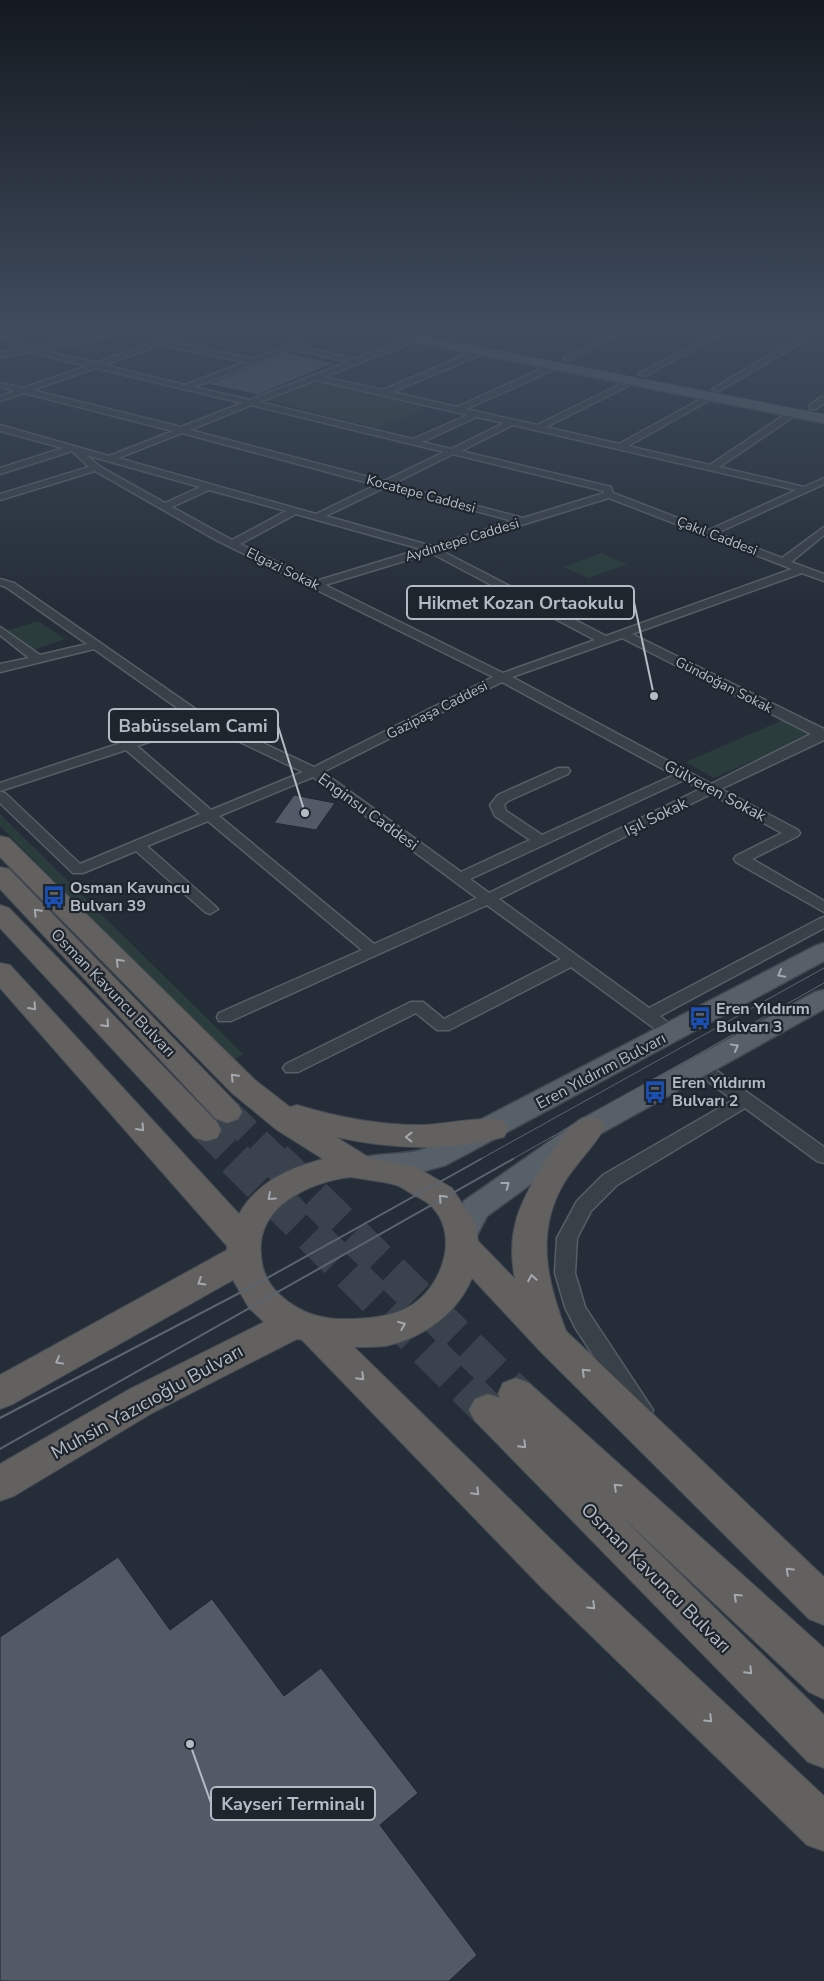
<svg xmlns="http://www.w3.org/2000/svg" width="824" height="1981" viewBox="0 0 824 1981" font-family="'Nunito Sans',sans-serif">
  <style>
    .green { fill: #2a3c3b }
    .building { fill: #515a66; stroke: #20272f }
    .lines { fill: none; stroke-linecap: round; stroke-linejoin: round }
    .trunk-tunnel-far1 { stroke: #3a434d; stroke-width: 28; stroke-dasharray: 28 14; stroke-linecap: butt }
    .trunk-tunnel { stroke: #3a434d; stroke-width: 36; stroke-dasharray: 36 18; stroke-linecap: butt }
    .minor-casing { stroke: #575e66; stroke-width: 3 }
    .primary-casing { stroke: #424951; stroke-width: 3 }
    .trunk-casing { stroke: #444b53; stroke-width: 2 }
    .minor { fill: #384048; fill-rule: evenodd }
    .primary { fill: #575f68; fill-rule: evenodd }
    .trunk { fill: #626160; fill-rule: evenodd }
    .tram-far1 { stroke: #5b646f; stroke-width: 1 }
    .tram { stroke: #5b646f; stroke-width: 2 }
    .oneway { stroke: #a4a9b0 }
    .oneway2 { stroke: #a1a9b2 }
    .labels { text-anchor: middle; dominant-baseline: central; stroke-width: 4.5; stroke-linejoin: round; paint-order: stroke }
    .far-street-label { font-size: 14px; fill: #b4bbc4; stroke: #1e252d }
    .street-label { font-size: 16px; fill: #b4bbc4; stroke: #1e252d }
    .poi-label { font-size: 16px; font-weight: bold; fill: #b4bbc4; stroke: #1e252d; text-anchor: start }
    .near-street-label { font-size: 19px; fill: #b4bbc4; stroke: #1e252d }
    .leader { fill: none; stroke: #b4bbc4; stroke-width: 2 }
    .callout-dot { fill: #b4bbc4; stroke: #1e252d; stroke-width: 2 }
    .callout { fill: #1e252d; stroke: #b4bbc4; stroke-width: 2 }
    .callout-label { font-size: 18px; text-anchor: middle; font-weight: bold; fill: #b4bbc4 }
  </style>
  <rect width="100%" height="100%" fill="#252e38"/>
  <g class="green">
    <polygon points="319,380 429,406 377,428 266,400"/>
    <polygon points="601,553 627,564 589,578 563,567"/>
    <polygon points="38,621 65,639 33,650 6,631"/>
    <polygon points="785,719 813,734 714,778 686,762"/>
    <polygon points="0,814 243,1054 233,1060 0,826"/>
  </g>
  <g class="building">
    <polygon points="287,353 334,363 258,395 207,384"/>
    <polygon points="294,795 335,803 316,830 274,823"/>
    <polygon points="118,1557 170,1630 212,1599 284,1696 321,1668 418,1793 380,1825 477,1955 449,1981 0,1981 0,1637"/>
  </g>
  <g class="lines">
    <g class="trunk-tunnel-far1">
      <polyline points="227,1112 276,1160"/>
      <polyline points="206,1130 236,1160"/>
    </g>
    <g class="trunk-tunnel">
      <polyline points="235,1159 488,1410"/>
      <polyline points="275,1159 516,1394"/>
    </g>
    <defs>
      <g id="minor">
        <path d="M133,329H148L41,350L95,363L193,329H202L169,342L252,359L289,345L297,340L258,329C272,328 295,329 305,340L298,346L355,359L414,336L418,338L417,340L324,377L383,390L479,349H485V353L392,392L457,407L552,364H558V368L466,409L537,425L631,379H634V383L546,427L619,444L710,394H713V398L628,446L710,465L790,411H796V415L719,467L804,487L824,478V484L717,533L782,558L824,527V535L791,562L824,574V581L802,573L632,634L824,729V740L721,789L798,830L800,833L798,836L752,859L824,901V912L736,862L734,859L736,856L782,833L711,794L499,899L649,1008L819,919L824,917V928L660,1016L680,1033L678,1037H666L571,967L449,1030H437L416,1013L298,1072H286L283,1068L286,1064L411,1002H423L444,1019L561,959L487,905L231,1021H219L217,1017L219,1013L362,950L208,821L147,846L215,906L218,909L210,914L205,912L136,851L83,873H73L0,803V792L5,793L80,864L200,814L126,750L0,791V783L193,719L94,649L0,672V664L29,658L0,635V627L40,655L87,644L6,587L0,585V579L14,583L207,717L314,767L493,677L216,540L95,471L0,500V494L89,467L72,451L0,474V468L63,448L0,431V425L109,456L173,431L24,393L0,401V396L15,391L0,387V383L23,388L87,366L30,352L0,357V353L22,349L0,336V331L30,347ZM161,345L245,362L185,385L104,365ZM293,349L348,362L250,400L194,387ZM96,368L242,403L181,427L32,390ZM316,380L468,415L413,439L259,402ZM251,405L444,452L384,481L190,430ZM477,417L504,423L451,449L422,442ZM513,425L796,490L709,530L613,493L611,487L461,451ZM182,433L376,485L316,514L118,458ZM453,454L604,491V493L523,518L393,484ZM86,455L200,487L165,503L99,466ZM386,487L513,521L432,546L326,516ZM209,490L286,511L232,540L172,507ZM609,498L792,569L606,636L440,550ZM296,514L421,549L316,581L240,544ZM431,553L595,640L503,673L325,585ZM622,638L811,734L711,784L512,677ZM502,682L674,775L542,835L506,811L504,805L508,801L568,774L570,771L568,768H558L498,795L490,805L495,816L530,840L461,872L323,772ZM202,724L303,772L211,810L137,746ZM313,777L477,898L374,944L219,816ZM684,780L700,789L489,893L470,879Z"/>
        <polygon points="454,329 463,329 451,338 445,338 445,334"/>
        <polygon points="559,329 611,334 622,329 631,329 568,361 564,359 565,357 604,338"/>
        <polygon points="724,329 733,329 645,376 638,374"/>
        <polygon points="814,329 821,331 719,391 712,389"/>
        <polygon points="821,397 824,397 824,403 816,409 810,409 810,405"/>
        <polygon points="700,1061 706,1063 824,1147 824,1163 817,1161 745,1108 617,1185 591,1211 577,1238 575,1273 585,1307 653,1410 650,1417 642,1419 634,1417 576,1329 565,1307 555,1273 557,1238 577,1201 603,1175 733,1100 694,1071 691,1067 694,1063"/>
      </g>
      <g id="primary">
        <polygon points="359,329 382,329 824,415 824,423 365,332"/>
        <path d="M824,943V961L446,1165C418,1173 390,1182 361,1174L357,1166L361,1158C382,1152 404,1156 424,1149L815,946Z"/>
        <polygon points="824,990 824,1009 600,1134 487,1216 474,1241 463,1245 452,1241 447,1233 464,1201 580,1120 815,992"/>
      </g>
      <g id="trunk">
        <path d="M0,836L9,838L255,1080L290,1107L297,1105C337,1117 377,1125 419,1125C444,1125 483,1115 504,1121L508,1129L504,1137C451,1152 389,1149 336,1137L370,1158L416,1167L452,1188L476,1225L478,1241L515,1279C511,1260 511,1239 516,1221C522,1196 558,1135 579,1120C586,1115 593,1117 601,1119L605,1127C594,1147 576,1163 564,1183C535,1232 547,1281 566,1331L824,1577V1625L809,1619L540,1351L472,1278C458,1313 423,1338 386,1346C376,1347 365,1347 354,1347L573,1561L824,1796V1851L807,1845L543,1589L302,1340L297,1339L154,1412L14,1496L0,1501V1464L128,1390L264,1322L249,1308L233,1280L13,1404L0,1409V1375L227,1250V1246L0,988V963L10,965L239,1214C257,1182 289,1168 323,1159L277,1130L233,1094L0,857ZM351,1177C366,1180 382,1181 396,1185C402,1187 407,1191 412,1194C418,1197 424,1200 429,1204C461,1232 443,1285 412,1305C394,1316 374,1318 353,1319C325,1320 302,1315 280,1295C268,1284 262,1272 261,1255C256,1206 310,1182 351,1177Z"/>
        <polygon points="0,867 9,869 238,1105 242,1112 238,1119 227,1123 216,1119 0,889"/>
        <polygon points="0,905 9,908 217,1122 221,1130 217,1138 206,1141 195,1138 0,928"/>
        <polygon points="516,1378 529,1383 824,1648 824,1699 809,1692 618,1513 824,1715 824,1768 808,1762 475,1421 469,1410 475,1399 488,1394 500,1398 498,1394 503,1383"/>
      </g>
    </defs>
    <use href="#minor" class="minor-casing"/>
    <use href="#primary" class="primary-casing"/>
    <use href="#trunk" class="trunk-casing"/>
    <use href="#minor" class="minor"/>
    <use href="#primary" class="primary"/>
    <use href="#trunk" class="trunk"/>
    <g class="tram-far1">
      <polyline points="385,329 824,415"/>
      <polyline points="479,1160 824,968"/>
      <polyline points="511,1160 824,983"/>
    </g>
    <g class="tram">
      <polyline points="0,1418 251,1287 481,1159"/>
      <polyline points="0,1449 513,1159"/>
    </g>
  </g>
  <defs><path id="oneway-chevron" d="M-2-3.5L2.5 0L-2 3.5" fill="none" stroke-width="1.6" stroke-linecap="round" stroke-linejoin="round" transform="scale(1.25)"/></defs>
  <g class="oneway">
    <use href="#oneway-chevron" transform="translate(37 912) rotate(-134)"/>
    <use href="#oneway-chevron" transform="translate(119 962) rotate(-135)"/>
    <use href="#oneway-chevron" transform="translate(33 1007) rotate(48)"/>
    <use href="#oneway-chevron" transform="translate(106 1024) rotate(47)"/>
    <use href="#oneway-chevron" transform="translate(234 1077) rotate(-133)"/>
    <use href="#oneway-chevron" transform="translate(141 1128) rotate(48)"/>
    <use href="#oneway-chevron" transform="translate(409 1137) rotate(-179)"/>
    <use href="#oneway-chevron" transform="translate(271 1197) rotate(138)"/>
    <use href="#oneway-chevron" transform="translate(442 1198) rotate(-133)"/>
    <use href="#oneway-chevron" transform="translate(532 1278) rotate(-100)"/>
    <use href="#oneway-chevron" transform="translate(201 1282) rotate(149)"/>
    <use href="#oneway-chevron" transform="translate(402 1325) rotate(-22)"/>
    <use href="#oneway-chevron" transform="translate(59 1361) rotate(151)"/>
    <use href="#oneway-chevron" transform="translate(585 1372) rotate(-136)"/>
    <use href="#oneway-chevron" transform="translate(361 1377) rotate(45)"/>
    <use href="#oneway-chevron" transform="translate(523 1445) rotate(45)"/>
    <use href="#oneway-chevron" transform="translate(617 1487) rotate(-137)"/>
    <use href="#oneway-chevron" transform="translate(476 1492) rotate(45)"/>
    <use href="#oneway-chevron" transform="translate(789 1571) rotate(-136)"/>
    <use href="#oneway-chevron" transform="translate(737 1597) rotate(-137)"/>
    <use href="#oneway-chevron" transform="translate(592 1606) rotate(44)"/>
    <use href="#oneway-chevron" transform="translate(749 1671) rotate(45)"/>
    <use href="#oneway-chevron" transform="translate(709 1719) rotate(44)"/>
  </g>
  <g class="oneway2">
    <use href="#oneway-chevron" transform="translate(781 974) rotate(152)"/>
    <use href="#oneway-chevron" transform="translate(735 1047) rotate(-29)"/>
    <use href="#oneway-chevron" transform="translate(506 1185) rotate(-37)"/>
  </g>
  <linearGradient id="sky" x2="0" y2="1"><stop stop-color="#14191f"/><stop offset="0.54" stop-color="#404c5e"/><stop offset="1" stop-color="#404c5e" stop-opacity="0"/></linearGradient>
  <rect width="824" height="606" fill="url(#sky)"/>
  <defs>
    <symbol id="bus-bare" viewBox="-9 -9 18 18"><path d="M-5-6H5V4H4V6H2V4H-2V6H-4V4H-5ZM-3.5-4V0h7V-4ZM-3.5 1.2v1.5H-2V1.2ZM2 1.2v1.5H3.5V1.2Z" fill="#1a4fb4" stroke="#1e252d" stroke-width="2.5" paint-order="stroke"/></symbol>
  </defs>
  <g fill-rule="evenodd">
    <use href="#bus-bare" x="38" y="881" width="32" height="32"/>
    <use href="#bus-bare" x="684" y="1002" width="32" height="32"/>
    <use href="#bus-bare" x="639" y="1076" width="32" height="32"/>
  </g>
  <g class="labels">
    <g class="far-street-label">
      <text transform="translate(421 494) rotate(15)">Kocatepe Caddesi</text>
      <text transform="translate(717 536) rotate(21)">Çakıl Caddesi</text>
      <text transform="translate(462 540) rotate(-17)">Aydıntepe Caddesi</text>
      <text transform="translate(283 569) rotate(26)">Elgazi Sokak</text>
      <text transform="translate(724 685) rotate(27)">Gündoğan Sokak</text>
      <text transform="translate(437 710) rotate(-27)">Gazipaşa Caddesi</text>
    </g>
    <g class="street-label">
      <text transform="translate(715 791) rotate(28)">Gülveren Sokak</text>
      <text transform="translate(368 812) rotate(36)">Enginsu Caddesi</text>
      <text transform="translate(656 817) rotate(-26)">Işıl Sokak</text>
      <text transform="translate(113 993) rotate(46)">Osman Kavuncu Bulvarı</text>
      <text transform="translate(601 1071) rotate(-28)">Eren Yıldırım Bulvarı</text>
    </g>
    <g class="poi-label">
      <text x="70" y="888">Osman Kavuncu<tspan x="70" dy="18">Bulvarı 39</tspan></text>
      <text x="716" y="1009">Eren Yıldırım<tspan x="716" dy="18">Bulvarı 3</tspan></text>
      <text x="672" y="1083">Eren Yıldırım<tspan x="672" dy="18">Bulvarı 2</tspan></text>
    </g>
    <g class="near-street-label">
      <text transform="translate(147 1402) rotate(-29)">Muhsin Yazıcıoğlu Bulvarı</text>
      <text transform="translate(656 1578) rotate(45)">Osman Kavuncu Bulvarı</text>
    </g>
  </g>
  <path class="leader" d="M654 696L634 602M305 813L278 726M190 1744L211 1803"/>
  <g class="callout-dot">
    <circle cx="654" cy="696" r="5"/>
    <circle cx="305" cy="813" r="5"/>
    <circle cx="190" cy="1744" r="5"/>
  </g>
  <g class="callout">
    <rect x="407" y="586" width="227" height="33" rx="5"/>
    <rect x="109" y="709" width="169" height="33" rx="5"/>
    <rect x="211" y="1787" width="164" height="33" rx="5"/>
  </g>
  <g class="callout-label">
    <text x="521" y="609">Hikmet Kozan Ortaokulu</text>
    <text x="193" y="732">Babüsselam Cami</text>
    <text x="293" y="1810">Kayseri Terminalı</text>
  </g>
</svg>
